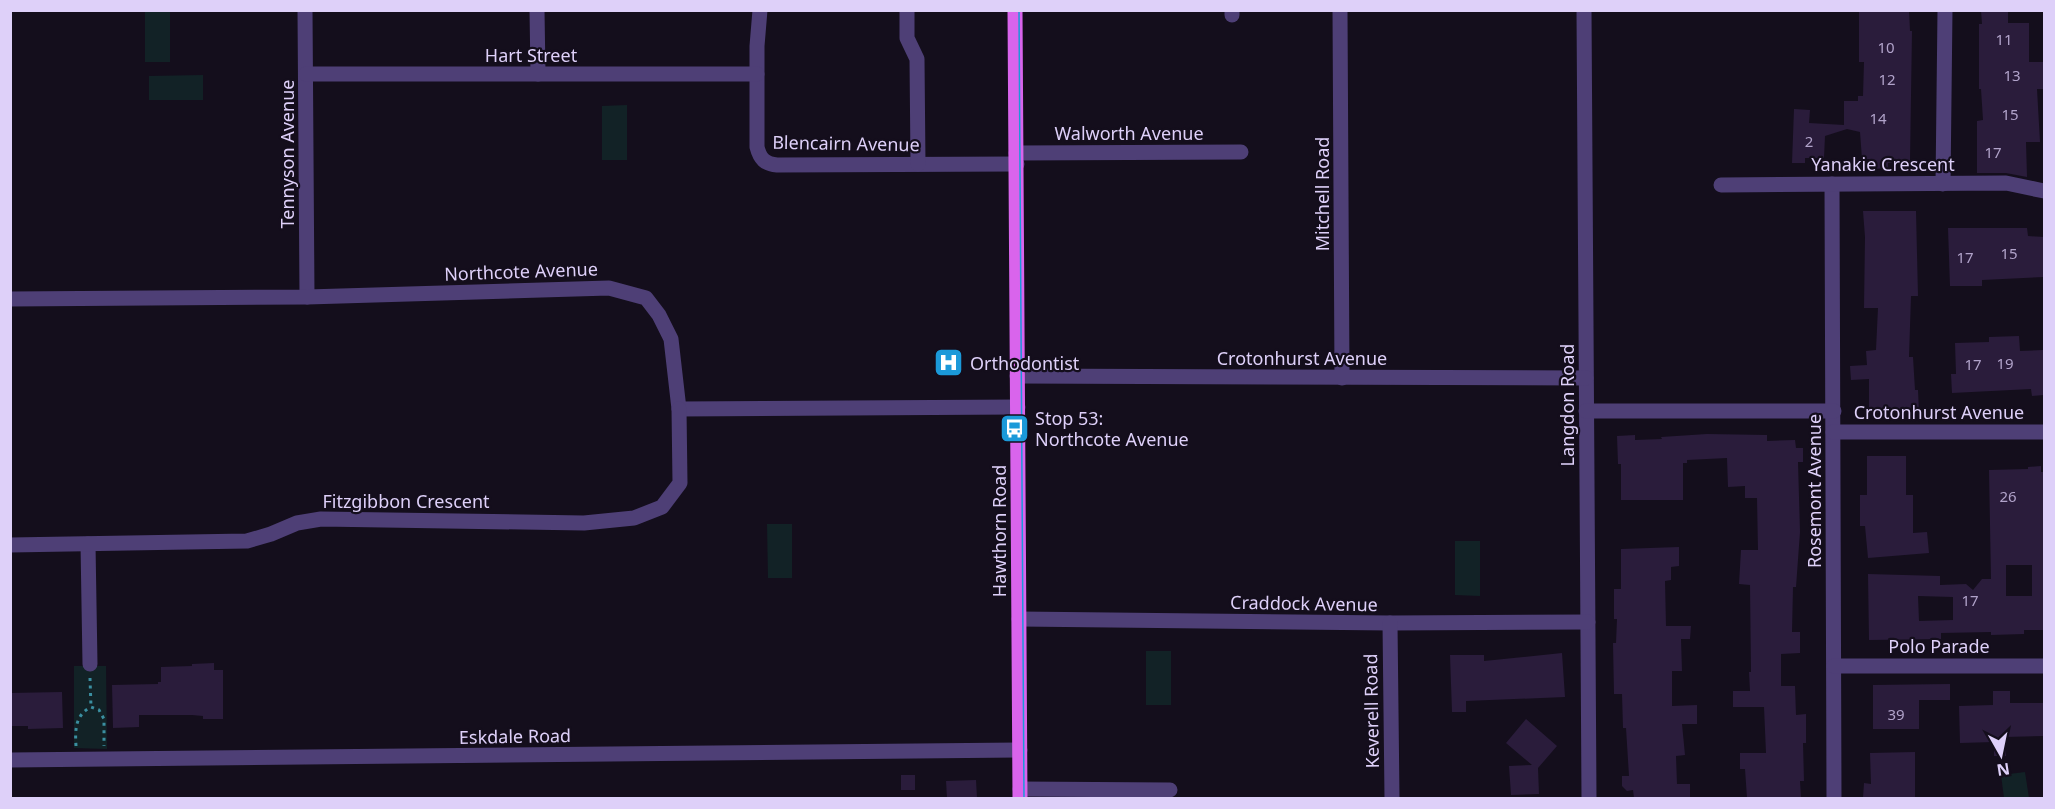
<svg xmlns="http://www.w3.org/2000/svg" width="2055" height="809" viewBox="0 0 2055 809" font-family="'Noto Sans',sans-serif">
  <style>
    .green { fill: #122226 }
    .building { fill: #2a1c3b; fill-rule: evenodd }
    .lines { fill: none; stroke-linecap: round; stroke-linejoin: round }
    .path { stroke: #3b8fa1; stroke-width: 3; stroke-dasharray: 3 4.5; stroke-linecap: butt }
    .minor { stroke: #4e3f76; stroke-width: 15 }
    .major { stroke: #d964ec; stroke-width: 15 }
    .tram { stroke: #1b99d9; stroke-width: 1.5 }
    .labels { text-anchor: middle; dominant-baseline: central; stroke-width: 4.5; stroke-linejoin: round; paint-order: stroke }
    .number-label { font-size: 15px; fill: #b1a3ca }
    .street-label { font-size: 18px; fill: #ded0f9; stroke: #140e1c }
    .poi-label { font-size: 18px; fill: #ded0f9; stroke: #140e1c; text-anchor: start }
  </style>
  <rect width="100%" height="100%" fill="#140e1c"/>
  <g class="green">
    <rect x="145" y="11" width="25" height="51"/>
    <polygon points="203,75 203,100 149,100 149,76"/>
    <polygon points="627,105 627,160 602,160 602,106"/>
    <polygon points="767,524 792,524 792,578 768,578"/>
    <polygon points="1455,541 1480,541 1480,596 1455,595"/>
    <rect x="1146" y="651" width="25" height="54"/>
    <polygon points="74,666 106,666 107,749 74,748"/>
    <polygon points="2025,772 2029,798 2004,798 2001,775"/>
  </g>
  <g class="building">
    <polygon points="1859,10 1909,10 1910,31 1912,31 1910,161 1888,163 1888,168 1874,169 1873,164 1870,165 1869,159 1862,159 1860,132 1847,129 1825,136 1824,158 1805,158 1805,163 1792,163 1794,109 1810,110 1809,123 1844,125 1844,101 1858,101 1858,96 1863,96 1864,62 1859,62"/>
    <polygon points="1981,10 2008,10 2008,23 2029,23 2029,62 2044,62 2044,89 2037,89 2040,142 2026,142 2027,177 2006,173 1977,173 1977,121 1983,120 1981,89 1979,89 1979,24 1982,24"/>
    <polygon points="1863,211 1916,211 1918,296 1911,296 1909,357 1913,357 1915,390 1918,390 1919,412 1869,413 1869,379 1851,380 1850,366 1867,365 1866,351 1876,350 1878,308 1864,308 1865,237"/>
    <polygon points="1948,228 2027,228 2028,236 2044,237 2044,277 1982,280 1982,286 1950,286"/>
    <polygon points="2019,336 2020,351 2043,350 2044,395 2032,396 2031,389 1952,393 1951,374 1956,374 1955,343 1989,342 1989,337"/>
    <polygon points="1707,434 1767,435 1767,441 1795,440 1796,448 1803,448 1803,462 1798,462 1800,532 1796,587 1793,587 1792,632 1800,632 1800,653 1781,654 1781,686 1795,686 1796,715 1806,714 1806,743 1803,743 1804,781 1800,781 1801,798 1747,798 1745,769 1740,769 1740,753 1766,753 1764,707 1733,707 1733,691 1750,691 1749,672 1751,672 1750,585 1739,584 1741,550 1758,550 1757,498 1745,498 1745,486 1728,487 1727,458 1687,460 1687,463 1683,463 1683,500 1621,500 1621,464 1618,464 1617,436 1635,435 1635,440 1662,439 1661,437"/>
    <polygon points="1867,456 1906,456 1906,495 1913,495 1913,533 1927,532 1929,553 1868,558 1865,526 1860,526 1860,495 1867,495"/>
    <path d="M2041,466V472H2044V630H2024V634L1991,635V632L1941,633V639L1869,640L1868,574L1940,576V585L1966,584L1973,590L1982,579H1991L1989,470L2028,469V467ZM2006,565H2032V596H2006ZM1918,596L1953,597V620L1919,621Z"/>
    <polygon points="1679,547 1679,566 1671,567 1671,580 1665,581 1666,626 1691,626 1690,639 1681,639 1682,671 1672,671 1672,706 1697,705 1697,724 1682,724 1685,755 1676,756 1677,784 1690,784 1690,798 1634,798 1633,790 1627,791 1622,786 1622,776 1629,776 1626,728 1623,728 1622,694 1614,694 1613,643 1616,643 1617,619 1614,619 1614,589 1621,589 1621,549"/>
    <polygon points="1562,653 1565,697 1466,701 1466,712 1452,712 1450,655 1484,655 1484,661"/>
    <polygon points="214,663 214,670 223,670 223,719 203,719 203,716 192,715 139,715 139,727 113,728 112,685 158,684 158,682 161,682 161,667 192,666 192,664"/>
    <polygon points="1950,684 1950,700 1919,700 1919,729 1873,729 1873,685"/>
    <polygon points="1993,691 2010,691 2010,703 2044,703 2044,736 2005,737 2006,756 1994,756 1994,742 1960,743 1959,706 1993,705"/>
    <polygon points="62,692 63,728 28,729 28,726 10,726 10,693"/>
    <polygon points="1526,719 1557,746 1538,768 1539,794 1511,795 1509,766 1532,765 1506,743"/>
    <polygon points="1915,752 1915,798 1863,798 1864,783 1871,784 1870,753"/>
    <rect x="901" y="775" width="14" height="15"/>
    <polygon points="976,780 977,798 947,798 946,781"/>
  </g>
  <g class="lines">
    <g class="path">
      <polyline points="90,678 91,707"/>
      <path d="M76,746C75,730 75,715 91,707L99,710L104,719V746"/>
    </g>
    <g class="minor">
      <polyline points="305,10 307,297"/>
      <polyline points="537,10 538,74"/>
      <path d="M760,10L757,46V147C760,159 765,164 777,165L1017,164"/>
      <polyline points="907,10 907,38 917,59 918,164"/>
      <polyline points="1340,10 1342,378"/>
      <polyline points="1584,10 1589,798"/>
      <polyline points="1232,15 1232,10"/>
      <polyline points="306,74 757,74"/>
      <polyline points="1016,153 1241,152"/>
      <polyline points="1832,184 1834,798"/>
      <polyline points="1943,184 1945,10"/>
      <polyline points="1721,185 2006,183 2044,191"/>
      <polyline points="10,299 307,297 609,288 646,298 659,315 671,339 679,409 1018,407"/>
      <polyline points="1017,376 1586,378"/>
      <polyline points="1586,411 1834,411"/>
      <polyline points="1833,432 2044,432"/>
      <polyline points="88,544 90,664"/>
      <polyline points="10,545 247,541 271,534 297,523 321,519 584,523 634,518 662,507 680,483 679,409"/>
      <polyline points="1019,619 1390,623 1588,622"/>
      <polyline points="1390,623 1392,798"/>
      <polyline points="1834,666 2044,666"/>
      <polyline points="10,760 1020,750"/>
      <polyline points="1020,789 1170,790"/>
    </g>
    <polyline class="major" points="1015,10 1020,798"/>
    <polyline class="tram" points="1019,10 1024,798"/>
  </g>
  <defs>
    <symbol id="hospital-square" viewBox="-11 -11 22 22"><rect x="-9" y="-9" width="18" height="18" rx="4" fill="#1b99d9" stroke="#140e1c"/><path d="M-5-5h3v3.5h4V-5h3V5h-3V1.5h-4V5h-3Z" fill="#fff"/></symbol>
    <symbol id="bus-square" viewBox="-11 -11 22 22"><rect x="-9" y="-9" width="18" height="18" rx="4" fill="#1b99d9" stroke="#140e1c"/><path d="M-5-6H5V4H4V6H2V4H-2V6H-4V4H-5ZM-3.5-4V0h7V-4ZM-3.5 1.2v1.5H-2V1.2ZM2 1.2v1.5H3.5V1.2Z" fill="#fff"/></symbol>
  </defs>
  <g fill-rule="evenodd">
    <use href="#hospital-square" x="932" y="346" width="33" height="33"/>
    <use href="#bus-square" x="998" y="412" width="33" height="33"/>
  </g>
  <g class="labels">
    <g class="number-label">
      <text x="2004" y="39">11</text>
      <text x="1886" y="47">10</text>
      <text x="2012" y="75">13</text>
      <text x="1887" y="79">12</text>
      <text x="2010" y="114">15</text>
      <text x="1878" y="118">14</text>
      <text x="1809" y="141">2</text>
      <text x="1993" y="152">17</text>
      <text x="2009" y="253">15</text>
      <text x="1965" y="257">17</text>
      <text x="2005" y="363">19</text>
      <text x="1973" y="364">17</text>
      <text x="2008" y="496">26</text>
      <text x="1970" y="600">17</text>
      <text x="1896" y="714">39</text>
    </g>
    <g class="street-label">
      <text x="531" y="55">Hart Street</text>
      <text x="1129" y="133">Walworth Avenue</text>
      <text transform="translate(846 143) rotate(1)">Blencairn Avenue</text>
      <text transform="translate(287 154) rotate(-90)">Tennyson Avenue</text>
      <text x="1883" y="164">Yanakie Crescent</text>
      <text transform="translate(1322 194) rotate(-90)">Mitchell Road</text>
      <text transform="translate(521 271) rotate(-2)">Northcote Avenue</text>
      <text x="1302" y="358">Crotonhurst Avenue</text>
      <text transform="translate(1567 405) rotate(-90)">Langdon Road</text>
      <text x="1939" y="412">Crotonhurst Avenue</text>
      <text transform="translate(1814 491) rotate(-90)">Rosemont Avenue</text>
      <text x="406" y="501">Fitzgibbon Crescent</text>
      <text transform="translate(999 531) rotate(-90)">Hawthorn Road</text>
      <text transform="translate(1304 603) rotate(1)">Craddock Avenue</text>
      <text x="1939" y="646">Polo Parade</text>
      <text transform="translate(1371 711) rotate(-91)">Keverell Road</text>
      <text transform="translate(515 736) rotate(-1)">Eskdale Road</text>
    </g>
    <g class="poi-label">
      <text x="970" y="363">Orthodontist</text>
      <text x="1035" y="418">Stop 53:<tspan x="1035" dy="21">Northcote Avenue</tspan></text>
    </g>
  </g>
  <rect width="2055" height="809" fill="none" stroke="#ded0f9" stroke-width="24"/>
  <g transform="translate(2001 755) rotate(171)" stroke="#140e1c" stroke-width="4.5" paint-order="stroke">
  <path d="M0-4.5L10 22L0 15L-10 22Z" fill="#ded0f9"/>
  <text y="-9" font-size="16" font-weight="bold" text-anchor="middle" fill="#ded0f9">N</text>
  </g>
</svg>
